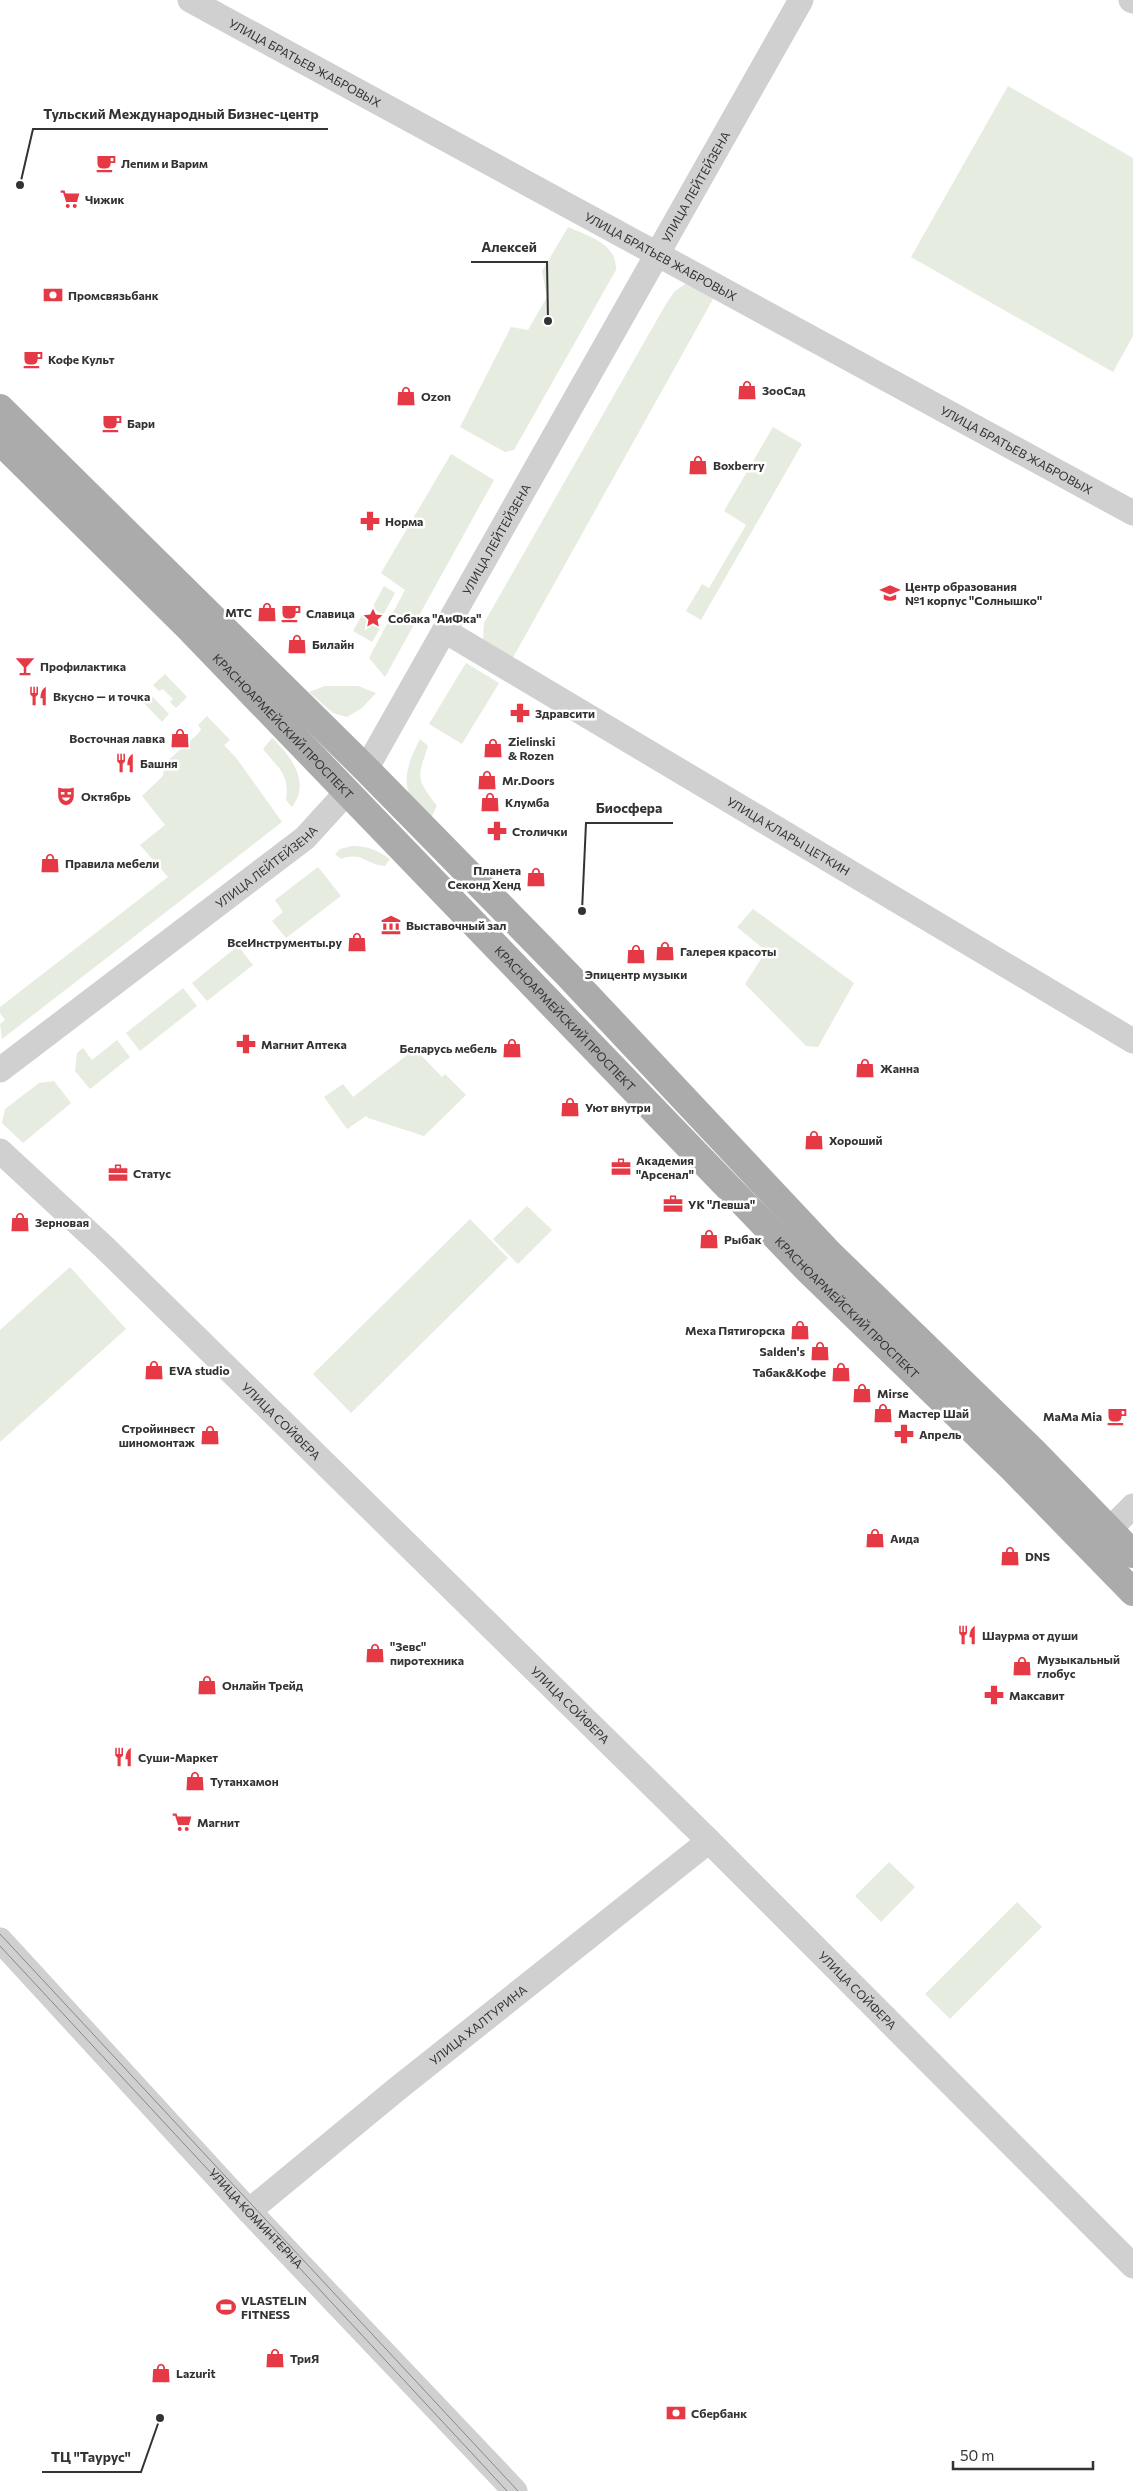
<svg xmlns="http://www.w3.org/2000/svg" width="1133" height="2491" viewBox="0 0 1133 2491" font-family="Commissioner,sans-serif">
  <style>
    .green { fill: #e6ecdf }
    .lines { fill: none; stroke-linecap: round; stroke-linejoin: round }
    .minor { stroke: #d0d0d0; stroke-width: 25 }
    .major { stroke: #ababab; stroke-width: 28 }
    .tram { stroke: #888; stroke-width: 1 }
    .labels { text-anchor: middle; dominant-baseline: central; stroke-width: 5; stroke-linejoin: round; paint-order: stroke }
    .street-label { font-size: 12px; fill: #333; stroke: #fff }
    .poi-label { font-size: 12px; font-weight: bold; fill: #333; stroke: #fff; text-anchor: start }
    .leader { fill: none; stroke: #333; stroke-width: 2 }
    .callout-dot { fill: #333; stroke: #fff; stroke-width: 2 }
    .callout-label { font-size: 14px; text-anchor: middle; font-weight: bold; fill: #333; stroke: #fff; stroke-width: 5; stroke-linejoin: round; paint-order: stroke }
  </style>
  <rect width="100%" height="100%" fill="#fff"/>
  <g class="green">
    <polygon points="1008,86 1133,158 1133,336 1113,372 911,257"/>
    <path d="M568,227C588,236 617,243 616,270L514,450L505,452L460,427L511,327L528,330L547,297L542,271Z"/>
    <polygon points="685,284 696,286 714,295 712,301 510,663 483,640 484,623 666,304 674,292"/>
    <polygon points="773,427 802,444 701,620 686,611 702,584 709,588 746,525 724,511"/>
    <polygon points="451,454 494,480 385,677 369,658 405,590 381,573"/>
    <polygon points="384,586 395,593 383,615 372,608"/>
    <polygon points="362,615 381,627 372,642 353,631"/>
    <polygon points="466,663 499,683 462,744 429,724"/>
    <polygon points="165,674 187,697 176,708 170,702 173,699 163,689 159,691 153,685"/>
    <polygon points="325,686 358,686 376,693 362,708 347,717 333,713 309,692"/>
    <polygon points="148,692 169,714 162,722 140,699"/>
    <polygon points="207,716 230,740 224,745 237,759 282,822 2,1039 0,1024 5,1020 0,1013 0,1007 168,877 140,845 165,825 142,796 163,776 165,763 199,733 201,729 198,725"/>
    <path d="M272,738C291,756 311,782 292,807L286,800C290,774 278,768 263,749Z"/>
    <path d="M420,739L428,746C417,779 416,778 437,806L430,819C424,812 414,804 410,795C401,777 412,755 420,739Z"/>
    <path d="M352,846C368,846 377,850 390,859L385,866C366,865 362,851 341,859L335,854L340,849Z"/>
    <polygon points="318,867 341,896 286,938 272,921 283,912 275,900"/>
    <polygon points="753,909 854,983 818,1047 806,1046 745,984 766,951 737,927"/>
    <polygon points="238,946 253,965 207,1001 192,983"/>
    <polygon points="183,988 197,1006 140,1051 126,1033"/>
    <polygon points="117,1040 130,1057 90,1089 75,1071 77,1053 83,1048 92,1060"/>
    <polygon points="415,1049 442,1077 445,1074 466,1095 424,1136 368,1118 366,1116 347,1129 324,1097 343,1084 353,1097"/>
    <polygon points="54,1081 71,1103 23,1143 2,1123 5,1109 39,1083"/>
    <polygon points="527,1206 552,1230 518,1264 493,1239"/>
    <polygon points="470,1219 508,1258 351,1413 313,1374"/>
    <polygon points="70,1267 126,1329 0,1442 0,1330"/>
    <polygon points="889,1862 915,1887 881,1922 855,1896"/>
    <polygon points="1017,1902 1042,1927 950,2019 925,1994"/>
  </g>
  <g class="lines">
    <g class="minor">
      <path id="s1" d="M190,0L1133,513"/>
      <polyline points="1131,0 1133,1"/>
      <path id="s2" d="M445,631L1133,1041"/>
      <path id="s3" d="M366,769L801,0"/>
      <path id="s4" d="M0,1070L305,838L346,793"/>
      <path id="s5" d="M0,1151L105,1248L414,1551L709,1841L1133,2266"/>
      <polyline points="1110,1529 1133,1506"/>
      <path id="s6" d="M0,1940L249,2211L515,2491"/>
      <path id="s7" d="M249,2211L397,2089L709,1841"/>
    </g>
    <g class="major">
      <polyline points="0,408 366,769 568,975 830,1254 1033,1451 1133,1554"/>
      <path id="s8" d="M0,441L189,628L808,1270L1013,1469L1133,1592"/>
    </g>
    <g class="tram">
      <polyline points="0,1934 518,2491"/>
      <polyline points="0,1946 507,2491"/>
    </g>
  </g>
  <defs>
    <symbol id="cafe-bare" viewBox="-9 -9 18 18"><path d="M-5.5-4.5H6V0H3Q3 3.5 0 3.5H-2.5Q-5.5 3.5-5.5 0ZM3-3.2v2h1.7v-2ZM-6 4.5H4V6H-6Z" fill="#e63946" stroke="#fff" stroke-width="2.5" paint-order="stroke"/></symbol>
    <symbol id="supermarket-bare" viewBox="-9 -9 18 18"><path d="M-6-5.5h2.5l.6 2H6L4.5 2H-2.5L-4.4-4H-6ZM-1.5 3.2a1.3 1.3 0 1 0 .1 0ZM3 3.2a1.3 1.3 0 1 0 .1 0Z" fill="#e63946" stroke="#fff" stroke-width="2.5" paint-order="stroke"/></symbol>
    <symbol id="bank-bare" viewBox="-9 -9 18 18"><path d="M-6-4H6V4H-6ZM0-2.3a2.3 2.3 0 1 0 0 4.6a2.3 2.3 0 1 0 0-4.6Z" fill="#e63946" stroke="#fff" stroke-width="2.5" paint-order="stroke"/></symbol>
    <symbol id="shop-bare" viewBox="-9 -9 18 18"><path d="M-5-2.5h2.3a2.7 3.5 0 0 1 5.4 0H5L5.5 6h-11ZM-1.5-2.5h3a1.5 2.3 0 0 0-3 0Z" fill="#e63946" stroke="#fff" stroke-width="2.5" paint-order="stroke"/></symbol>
    <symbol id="pharmacy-bare" viewBox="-9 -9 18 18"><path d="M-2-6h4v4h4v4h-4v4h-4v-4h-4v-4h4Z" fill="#e63946" stroke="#fff" stroke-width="2.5" paint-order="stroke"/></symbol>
    <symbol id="school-bare" viewBox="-9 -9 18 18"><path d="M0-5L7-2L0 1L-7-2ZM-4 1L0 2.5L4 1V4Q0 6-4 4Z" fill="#e63946" stroke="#fff" stroke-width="2.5" paint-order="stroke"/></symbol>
    <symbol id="sight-bare" viewBox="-9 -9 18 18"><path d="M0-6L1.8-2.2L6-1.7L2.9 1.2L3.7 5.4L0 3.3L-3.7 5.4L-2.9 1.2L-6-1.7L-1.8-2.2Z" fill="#e63946" stroke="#fff" stroke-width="2.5" paint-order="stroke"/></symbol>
    <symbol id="bar-bare" viewBox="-9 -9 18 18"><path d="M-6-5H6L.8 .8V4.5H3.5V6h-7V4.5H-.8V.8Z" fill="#e63946" stroke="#fff" stroke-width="2.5" paint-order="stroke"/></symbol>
    <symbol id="restaurant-bare" viewBox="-9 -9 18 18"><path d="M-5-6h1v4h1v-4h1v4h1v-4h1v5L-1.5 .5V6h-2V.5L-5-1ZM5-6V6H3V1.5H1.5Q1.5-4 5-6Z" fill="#e63946" stroke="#fff" stroke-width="2.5" paint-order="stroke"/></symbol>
    <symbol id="theatre-bare" viewBox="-9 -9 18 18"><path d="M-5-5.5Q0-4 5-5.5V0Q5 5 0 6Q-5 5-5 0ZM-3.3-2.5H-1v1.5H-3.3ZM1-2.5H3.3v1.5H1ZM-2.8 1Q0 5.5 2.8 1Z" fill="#e63946" stroke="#fff" stroke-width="2.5" paint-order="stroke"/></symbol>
    <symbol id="museum-bare" viewBox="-9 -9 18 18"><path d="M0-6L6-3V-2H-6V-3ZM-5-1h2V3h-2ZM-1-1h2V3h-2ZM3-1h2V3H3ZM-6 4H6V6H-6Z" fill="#e63946" stroke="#fff" stroke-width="2.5" paint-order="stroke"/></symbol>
    <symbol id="office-bare" viewBox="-9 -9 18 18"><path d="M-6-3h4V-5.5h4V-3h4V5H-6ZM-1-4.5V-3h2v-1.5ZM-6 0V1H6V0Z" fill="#e63946" stroke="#fff" stroke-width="2.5" paint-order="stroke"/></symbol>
    <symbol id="stadium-bare" viewBox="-9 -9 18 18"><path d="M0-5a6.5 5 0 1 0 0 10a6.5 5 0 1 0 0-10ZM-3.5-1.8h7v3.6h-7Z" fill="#e63946" stroke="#fff" stroke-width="2.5" paint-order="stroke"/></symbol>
  </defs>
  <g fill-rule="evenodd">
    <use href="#cafe-bare" x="92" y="149" width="28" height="28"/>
    <use href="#supermarket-bare" x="56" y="185" width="28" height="28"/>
    <use href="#bank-bare" x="39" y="281" width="28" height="28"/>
    <use href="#cafe-bare" x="19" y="345" width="28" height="28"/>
    <use href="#shop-bare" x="733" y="376" width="28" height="28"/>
    <use href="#shop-bare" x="392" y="382" width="28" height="28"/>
    <use href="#cafe-bare" x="98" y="409" width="28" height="28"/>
    <use href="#shop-bare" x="684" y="451" width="28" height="28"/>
    <use href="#pharmacy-bare" x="356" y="507" width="28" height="28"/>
    <use href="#school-bare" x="876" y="579" width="28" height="28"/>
    <use href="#shop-bare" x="253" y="598" width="28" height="28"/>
    <use href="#cafe-bare" x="277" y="599" width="28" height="28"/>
    <use href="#sight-bare" x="359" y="604" width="28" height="28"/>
    <use href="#shop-bare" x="283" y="630" width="28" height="28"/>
    <use href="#bar-bare" x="11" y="652" width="28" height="28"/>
    <use href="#restaurant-bare" x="24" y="682" width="28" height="28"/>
    <use href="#pharmacy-bare" x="506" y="699" width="28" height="28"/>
    <use href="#shop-bare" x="166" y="724" width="28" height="28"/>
    <use href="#shop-bare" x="479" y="734" width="28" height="28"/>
    <use href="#restaurant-bare" x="111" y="749" width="28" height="28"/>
    <use href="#shop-bare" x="473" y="766" width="28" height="28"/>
    <use href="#theatre-bare" x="52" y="782" width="28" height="28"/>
    <use href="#shop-bare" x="476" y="788" width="28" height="28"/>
    <use href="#pharmacy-bare" x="483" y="817" width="28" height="28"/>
    <use href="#shop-bare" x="36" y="849" width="28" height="28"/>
    <use href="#shop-bare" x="522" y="863" width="28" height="28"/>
    <use href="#museum-bare" x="377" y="911" width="28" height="28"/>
    <use href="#shop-bare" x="343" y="928" width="28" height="28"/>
    <use href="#shop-bare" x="651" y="937" width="28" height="28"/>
    <use href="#shop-bare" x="622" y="940" width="28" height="28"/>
    <use href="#pharmacy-bare" x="232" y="1030" width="28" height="28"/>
    <use href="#shop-bare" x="498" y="1034" width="28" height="28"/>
    <use href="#shop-bare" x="851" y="1054" width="28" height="28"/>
    <use href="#shop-bare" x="556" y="1093" width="28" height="28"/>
    <use href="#shop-bare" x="800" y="1126" width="28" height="28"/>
    <use href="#office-bare" x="607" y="1153" width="28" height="28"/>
    <use href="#office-bare" x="104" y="1159" width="28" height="28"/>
    <use href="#office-bare" x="659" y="1190" width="28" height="28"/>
    <use href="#shop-bare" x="6" y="1208" width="28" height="28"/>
    <use href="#shop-bare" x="695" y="1225" width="28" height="28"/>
    <use href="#shop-bare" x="786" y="1316" width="28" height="28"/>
    <use href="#shop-bare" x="806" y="1337" width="28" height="28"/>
    <use href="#shop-bare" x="140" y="1356" width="28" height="28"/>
    <use href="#shop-bare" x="827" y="1358" width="28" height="28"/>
    <use href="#shop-bare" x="848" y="1379" width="28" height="28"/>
    <use href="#shop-bare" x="869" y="1399" width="28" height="28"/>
    <use href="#cafe-bare" x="1103" y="1402" width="28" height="28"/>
    <use href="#pharmacy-bare" x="890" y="1420" width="28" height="28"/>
    <use href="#shop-bare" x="196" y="1421" width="28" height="28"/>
    <use href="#shop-bare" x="861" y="1524" width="28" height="28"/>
    <use href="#shop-bare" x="996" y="1542" width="28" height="28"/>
    <use href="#restaurant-bare" x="953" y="1621" width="28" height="28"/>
    <use href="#shop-bare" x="361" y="1639" width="28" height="28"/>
    <use href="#shop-bare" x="1008" y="1652" width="28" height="28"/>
    <use href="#shop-bare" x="193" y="1671" width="28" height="28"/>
    <use href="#pharmacy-bare" x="980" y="1681" width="28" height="28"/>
    <use href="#restaurant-bare" x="109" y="1743" width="28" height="28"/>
    <use href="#shop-bare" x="181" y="1767" width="28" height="28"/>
    <use href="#supermarket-bare" x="168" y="1808" width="28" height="28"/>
    <use href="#stadium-bare" x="212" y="2293" width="28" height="28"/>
    <use href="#shop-bare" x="261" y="2344" width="28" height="28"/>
    <use href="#shop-bare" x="147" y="2359" width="28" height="28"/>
    <use href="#bank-bare" x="662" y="2399" width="28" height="28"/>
  </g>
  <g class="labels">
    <g class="street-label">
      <text stroke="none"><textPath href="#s1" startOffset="131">УЛИЦА БРАТЬЕВ ЖАБРОВЫХ</textPath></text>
      <text stroke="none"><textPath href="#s3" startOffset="669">УЛИЦА ЛЕЙТЕЙЗЕНА</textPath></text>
      <text stroke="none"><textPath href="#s1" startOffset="536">УЛИЦА БРАТЬЕВ ЖАБРОВЫХ</textPath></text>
      <text stroke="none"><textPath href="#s1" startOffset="941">УЛИЦА БРАТЬЕВ ЖАБРОВЫХ</textPath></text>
      <text stroke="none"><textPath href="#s3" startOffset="264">УЛИЦА ЛЕЙТЕЙЗЕНА</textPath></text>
      <text stroke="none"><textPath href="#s8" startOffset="402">КРАСНОАРМЕЙСКИЙ ПРОСПЕКТ</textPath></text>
      <text stroke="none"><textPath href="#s2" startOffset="400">УЛИЦА КЛАРЫ ЦЕТКИН</textPath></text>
      <text stroke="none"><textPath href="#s4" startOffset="335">УЛИЦА ЛЕЙТЕЙЗЕНА</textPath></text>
      <text stroke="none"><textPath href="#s8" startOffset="808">КРАСНОАРМЕЙСКИЙ ПРОСПЕКТ</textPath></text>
      <text stroke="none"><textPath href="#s8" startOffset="1212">КРАСНОАРМЕЙСКИЙ ПРОСПЕКТ</textPath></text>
      <text stroke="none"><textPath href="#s5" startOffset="390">УЛИЦА СОЙФЕРА</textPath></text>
      <text stroke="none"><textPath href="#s5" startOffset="795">УЛИЦА СОЙФЕРА</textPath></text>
      <text stroke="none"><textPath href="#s5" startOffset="1200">УЛИЦА СОЙФЕРА</textPath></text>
      <text stroke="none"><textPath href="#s7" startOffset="295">УЛИЦА ХАЛТУРИНА</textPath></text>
      <text stroke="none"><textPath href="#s6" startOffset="378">УЛИЦА КОМИНТЕРНА</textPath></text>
    </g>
    <g class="poi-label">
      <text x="121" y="163">Лепим и Варим</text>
      <text x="85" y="199">Чижик</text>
      <text x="68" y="295">Промсвязьбанк</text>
      <text x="48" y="359">Кофе Культ</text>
      <text x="762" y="390">ЗооСад</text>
      <text x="421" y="396">Ozon</text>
      <text x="127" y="423">Бари</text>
      <text x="713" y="465">Boxberry</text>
      <text x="385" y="521">Норма</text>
      <text x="905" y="586">Центр образования<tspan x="905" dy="14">№1 корпус "Солнышко"</tspan></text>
      <text x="252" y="612" text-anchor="end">МТС</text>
      <text x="306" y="613">Славица</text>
      <text x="388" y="618">Собака "АиФка"</text>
      <text x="312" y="644">Билайн</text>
      <text x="40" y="666">Профилактика</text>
      <text x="53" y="696">Вкусно — и точка</text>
      <text x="535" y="713">Здравсити</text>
      <text x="165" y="738" text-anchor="end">Восточная лавка</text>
      <text x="508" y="741">Zielinski<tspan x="508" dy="14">&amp; Rozen</tspan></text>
      <text x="140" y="763">Башня</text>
      <text x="502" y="780">Mr.Doors</text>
      <text x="81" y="796">Октябрь</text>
      <text x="505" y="802">Клумба</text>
      <text x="512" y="831">Столички</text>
      <text x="65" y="863">Правила мебели</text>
      <text x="521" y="870" text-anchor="end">Планета<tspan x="521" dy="14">Секонд Хенд</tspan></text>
      <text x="406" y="925">Выставочный зал</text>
      <text x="342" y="942" text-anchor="end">ВсеИнструменты.ру</text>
      <text x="680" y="951">Галерея красоты</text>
      <text x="636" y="974" text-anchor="middle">Эпицентр музыки</text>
      <text x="261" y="1044">Магнит Аптека</text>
      <text x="497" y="1048" text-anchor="end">Беларусь мебель</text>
      <text x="880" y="1068">Жанна</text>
      <text x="585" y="1107">Уют внутри</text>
      <text x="829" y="1140">Хороший</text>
      <text x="636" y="1160">Академия<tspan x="636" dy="14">"Арсенал"</tspan></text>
      <text x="133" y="1173">Статус</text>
      <text x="688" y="1204">УК "Левша"</text>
      <text x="35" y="1222">Зерновая</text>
      <text x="724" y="1239">Рыбак</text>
      <text x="785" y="1330" text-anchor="end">Меха Пятигорска</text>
      <text x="805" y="1351" text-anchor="end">Salden's</text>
      <text x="169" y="1370">EVA studio</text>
      <text x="826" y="1372" text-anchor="end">Табак&amp;Кофе</text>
      <text x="877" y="1393">Mirse</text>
      <text x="898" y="1413">Мастер Шай</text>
      <text x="1102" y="1416" text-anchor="end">MaMa Mia</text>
      <text x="195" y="1428" text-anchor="end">Стройинвест<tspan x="195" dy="14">шиномонтаж</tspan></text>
      <text x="919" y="1434">Апрель</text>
      <text x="890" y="1538">Аида</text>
      <text x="1025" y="1556">DNS</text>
      <text x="982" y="1635">Шаурма от души</text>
      <text x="390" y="1646">"Зевс"<tspan x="390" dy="14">пиротехника</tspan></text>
      <text x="1037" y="1659">Музыкальный<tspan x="1037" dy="14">глобус</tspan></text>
      <text x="222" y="1685">Онлайн Трейд</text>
      <text x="1009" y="1695">Максавит</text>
      <text x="138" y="1757">Суши-Маркет</text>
      <text x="210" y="1781">Тутанхамон</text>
      <text x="197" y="1822">Магнит</text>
      <text x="241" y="2300">VLASTELIN<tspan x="241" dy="14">FITNESS</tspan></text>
      <text x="290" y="2358">ТриЯ</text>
      <text x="176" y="2373">Lazurit</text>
      <text x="691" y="2413">Сбербанк</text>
    </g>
  </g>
  <path class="leader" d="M20 185L33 129H328M548 321L547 262H471M582 911L586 823H673M160 2418L141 2472H42"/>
  <g class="callout-dot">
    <circle cx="20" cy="185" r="5"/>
    <circle cx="548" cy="321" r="5"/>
    <circle cx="582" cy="911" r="5"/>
    <circle cx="160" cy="2418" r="5"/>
  </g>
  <g class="callout-label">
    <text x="181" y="119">Тульский Международный Бизнес-центр</text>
    <text x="509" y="252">Алексей</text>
    <text x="629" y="813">Биосфера</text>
    <text x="91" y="2462">ТЦ "Таурус"</text>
  </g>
  <path d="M953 2461v8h140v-8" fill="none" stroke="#333333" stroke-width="2.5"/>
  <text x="960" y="2461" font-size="15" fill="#333333" stroke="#ffffff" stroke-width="4" paint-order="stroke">50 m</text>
</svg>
